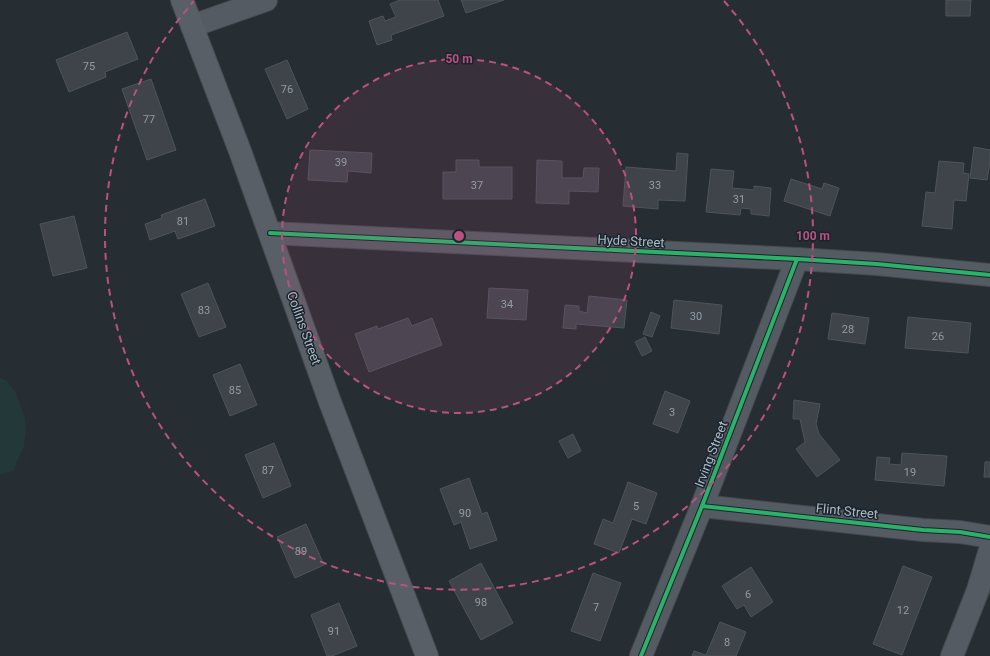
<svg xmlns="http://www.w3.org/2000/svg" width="990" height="656" viewBox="0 0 990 656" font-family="Roboto,sans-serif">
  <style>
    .green { fill: #233838 }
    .building { fill: #3e444a; stroke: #4d545b }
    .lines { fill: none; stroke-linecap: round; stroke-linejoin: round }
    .minor-casing { stroke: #44494e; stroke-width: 24 }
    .secondary-casing { stroke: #44494e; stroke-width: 24 }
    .minor { stroke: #555b62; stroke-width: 22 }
    .secondary { stroke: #595f66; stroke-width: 22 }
    .cycleway-casing { stroke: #19242d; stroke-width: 6 }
    .cycleway { stroke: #2db169; stroke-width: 4 }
    .ring { fill: none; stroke: #bb5180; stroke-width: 2; stroke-dasharray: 7 5 }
    .labels { text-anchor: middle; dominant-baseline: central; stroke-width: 3; stroke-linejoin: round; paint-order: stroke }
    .number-label { font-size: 11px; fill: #929ca7 }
    .street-label { font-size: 13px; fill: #aebac6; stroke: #19242d }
    .centre { fill: #bb5180; stroke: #19242d; stroke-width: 2 }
    .ring-label { font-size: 12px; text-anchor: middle; font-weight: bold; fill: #bb5180; stroke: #19242d; stroke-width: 3; stroke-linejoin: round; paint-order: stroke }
  </style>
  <rect width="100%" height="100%" fill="#262d33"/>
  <polygon class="green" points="0,378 6,380 15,391 25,418 26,432 24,446 13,471 0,475"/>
  <g class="building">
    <polygon points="400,0 438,0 444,16 391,35 392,40 377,45 369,21 383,16 385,21 396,17 390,4"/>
    <polygon points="461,0 504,0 466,13"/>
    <polygon points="946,0 971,0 970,16 946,16"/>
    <polygon points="127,32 138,59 105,72 106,77 69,92 56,60"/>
    <polygon points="287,60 308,109 287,119 265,69"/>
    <polygon points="151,79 176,150 147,160 122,89"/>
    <polygon points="974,147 990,150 990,162 987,180 970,178"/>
    <polygon points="310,150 372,153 371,173 348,171 347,182 308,180"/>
    <polygon points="677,153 688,154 685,201 658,200 658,209 623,206 626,167 676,171"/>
    <polygon points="456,160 479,160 479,167 512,167 512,199 443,199 443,172 456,172"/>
    <polygon points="537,160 562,161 562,178 583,178 584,168 599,168 598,192 569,191 569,204 536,203"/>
    <polygon points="939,161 964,163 963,173 969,174 966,201 954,200 952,229 922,226 926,192 935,193"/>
    <polygon points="711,169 734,171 732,188 754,190 754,186 771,188 769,216 751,214 751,209 741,208 740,215 706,212"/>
    <polygon points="791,179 822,189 824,183 839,188 830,216 784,201"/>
    <polygon points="205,199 215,226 178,239 175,231 150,240 145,224 162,218 161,215"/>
    <polygon points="74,216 87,268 53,276 40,224"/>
    <polygon points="208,283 226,327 199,337 181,294"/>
    <polygon points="489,288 528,290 526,320 487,318"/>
    <polygon points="589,296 627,300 624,328 576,324 576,329 563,328 565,305 579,306 579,311 587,313"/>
    <polygon points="674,300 722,305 719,334 671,328"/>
    <polygon points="651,312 660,316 652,337 643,334"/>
    <polygon points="832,313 869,318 865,344 828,339"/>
    <polygon points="908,317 971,323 968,353 905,348"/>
    <polygon points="408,318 412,326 432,318 442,345 369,372 355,334 377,326 378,329"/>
    <polygon points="645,337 652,351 642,356 635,342"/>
    <polygon points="240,364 257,405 230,416 213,375"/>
    <polygon points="665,391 690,401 678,433 653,424"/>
    <polygon points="794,400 820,404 816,424 819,434 840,460 817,477 796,449 805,442 800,419 793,419"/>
    <polygon points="573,434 581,451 568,458 559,441"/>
    <polygon points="274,443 291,486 263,498 245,455"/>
    <polygon points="902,453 947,456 944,486 875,480 877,457 890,458 889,464 901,465"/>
    <polygon points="985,462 990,462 990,477 984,477"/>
    <polygon points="469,478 482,514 487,512 497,540 470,549 461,522 454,525 440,489"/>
    <polygon points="628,482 657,493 646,524 632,519 619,553 594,544 603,519 613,523"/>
    <polygon points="306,524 324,565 295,578 277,537"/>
    <polygon points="481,563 513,623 481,640 449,581"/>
    <polygon points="903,566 932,577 902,655 873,644"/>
    <polygon points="751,567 773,602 751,617 744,605 737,609 722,586"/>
    <polygon points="593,573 621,583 600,641 571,631"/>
    <polygon points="339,603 357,646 332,656 327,656 311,615"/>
    <polygon points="720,622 746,632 736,656 692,656 694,651 706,655"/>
  </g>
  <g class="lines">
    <defs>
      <g id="minor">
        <polyline points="192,26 266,0"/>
        <polyline points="270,233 797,259 877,264 990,275"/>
        <polyline points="702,506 923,530 960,532 990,537"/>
        <polyline points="641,656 702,506 797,259"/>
        <polyline points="952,656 978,590 990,550"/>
      </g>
      <polyline id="secondary" points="182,0 240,151 330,402 427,656"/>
    </defs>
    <use href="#minor" class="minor-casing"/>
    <use href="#secondary" class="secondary-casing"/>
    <use href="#minor" class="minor"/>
    <use href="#secondary" class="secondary"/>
    <defs>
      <g id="cycleway">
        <polyline points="270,233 797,259 877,264 990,275"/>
        <polyline points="702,506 923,530 960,532 990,537"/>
        <polyline points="641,656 702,506 797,259"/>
      </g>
    </defs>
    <use href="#cycleway" class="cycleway-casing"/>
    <use href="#cycleway" class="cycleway"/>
  </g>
  <circle cx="459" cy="236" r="177" fill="#bb5180" fill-opacity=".12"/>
  <g class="ring">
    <circle cx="459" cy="236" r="177"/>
    <path d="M724 1A354 354 0 1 1 194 1"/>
  </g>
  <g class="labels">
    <g class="number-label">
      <text x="89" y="66">75</text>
      <text x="287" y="89">76</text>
      <text x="149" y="119">77</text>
      <text x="341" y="162">39</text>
      <text x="477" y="185">37</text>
      <text x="655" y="185">33</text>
      <text x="739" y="199">31</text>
      <text x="183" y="221">81</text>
      <text x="507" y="304">34</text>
      <text x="204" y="310">83</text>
      <text x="696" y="316">30</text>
      <text x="848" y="329">28</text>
      <text x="938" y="336">26</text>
      <text x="235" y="390">85</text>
      <text x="672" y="412">3</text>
      <text x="268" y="470">87</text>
      <text x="910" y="472">19</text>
      <text x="636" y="506">5</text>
      <text x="465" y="513">90</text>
      <text x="301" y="551">89</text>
      <text x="748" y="594">6</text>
      <text x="481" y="602">98</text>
      <text x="596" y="607">7</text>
      <text x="903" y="610">12</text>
      <text x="334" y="631">91</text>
      <text x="727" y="642">8</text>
    </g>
    <g class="street-label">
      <text transform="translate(631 241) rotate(3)">Hyde Street</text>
      <text transform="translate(304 328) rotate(70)">Collins Street</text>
      <text transform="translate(711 454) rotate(-69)">Irving Street</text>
      <text transform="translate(847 511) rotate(6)">Flint Street</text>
    </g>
  </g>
  <circle cx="459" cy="236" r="6" class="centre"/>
  <g class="ring-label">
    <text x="459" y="63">50 m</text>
    <text x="813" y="240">100 m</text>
  </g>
</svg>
